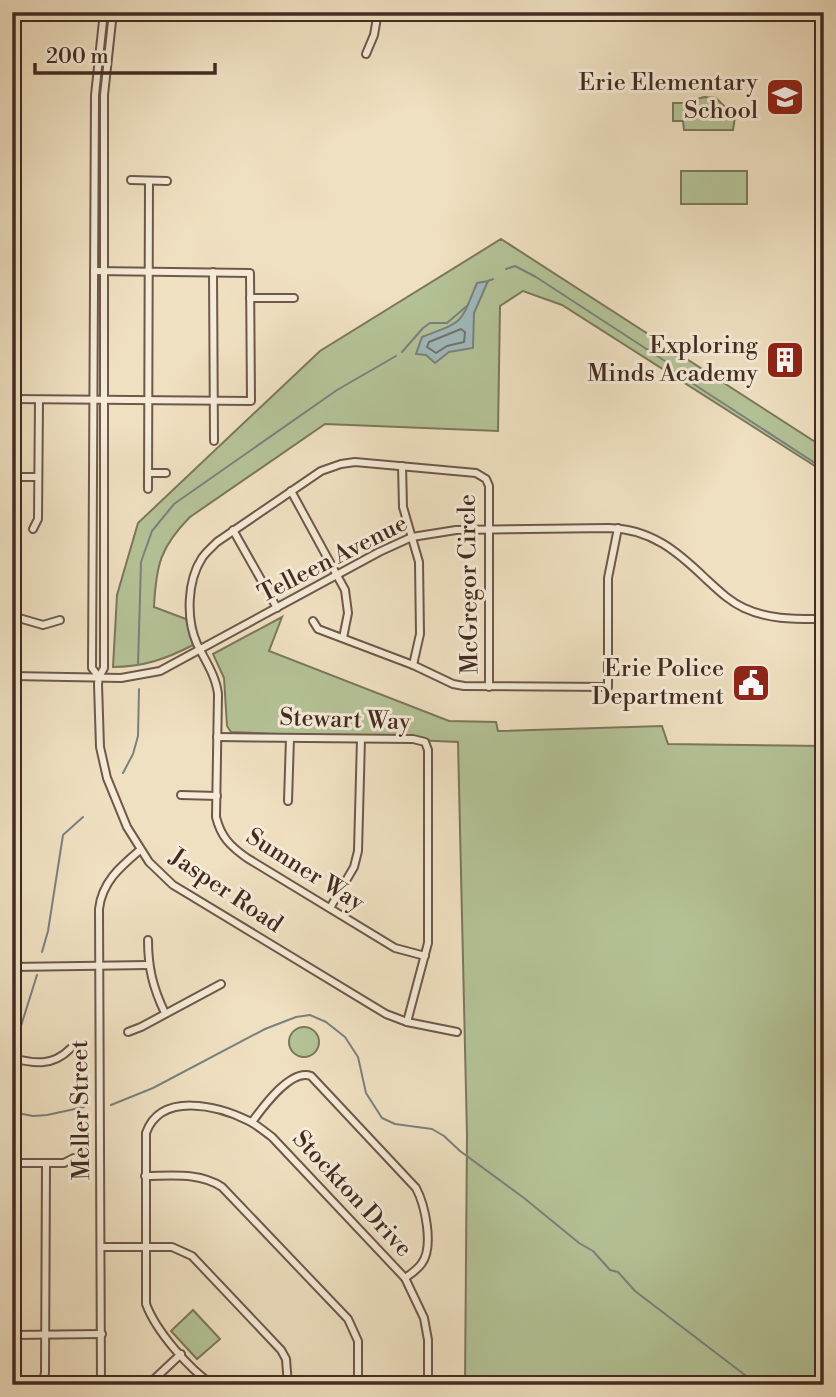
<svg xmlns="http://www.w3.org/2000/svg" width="836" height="1397" viewBox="0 0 836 1397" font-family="'Libre Bodoni',serif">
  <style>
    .green { fill: #b4c397; stroke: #7c775c; stroke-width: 2 }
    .water { fill: #9fbabd; stroke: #7a817f; stroke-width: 2 }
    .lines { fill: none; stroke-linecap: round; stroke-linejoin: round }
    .shore { stroke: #717270; stroke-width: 2 }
    .stream { stroke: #7a817f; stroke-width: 2 }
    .minor-casing { stroke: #6e584a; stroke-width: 10 }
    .minor { stroke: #f5ebd7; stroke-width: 6 }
    .labels { text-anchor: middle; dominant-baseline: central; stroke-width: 6; stroke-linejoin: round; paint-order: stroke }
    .poi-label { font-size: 24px; fill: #432b22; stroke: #f5ebd7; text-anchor: end }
    .street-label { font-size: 24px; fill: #432b22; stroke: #f5ebd7 }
  </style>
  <rect width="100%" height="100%" fill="#efe0c1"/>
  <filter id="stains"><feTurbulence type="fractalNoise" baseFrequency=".00286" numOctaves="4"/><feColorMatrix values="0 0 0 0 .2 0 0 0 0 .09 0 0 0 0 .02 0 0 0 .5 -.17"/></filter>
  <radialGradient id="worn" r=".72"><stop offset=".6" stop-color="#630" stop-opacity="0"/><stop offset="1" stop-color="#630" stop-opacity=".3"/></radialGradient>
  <g class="green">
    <polygon points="704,97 716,98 735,117 733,130 684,130 683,121 673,121 673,103 684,103"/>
    <rect x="681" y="171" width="66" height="33"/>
    <path d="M501,239L823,447L821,464L818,468L562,305L523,291L500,306L498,431L325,424L190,517C160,547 156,566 154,607L186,619L193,645C166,659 143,667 113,667L117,595L138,523L320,351Z"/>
    <polygon points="282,617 269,651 449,721 496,722 498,731 662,726 668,744 824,746 821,1385 465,1385 467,1135 458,742 231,732 227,726 224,678 213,654"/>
    <circle cx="304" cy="1042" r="15"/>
    <polygon points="193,1310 220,1339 197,1359 171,1331"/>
  </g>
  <path class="water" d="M488,281L474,313L473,348L449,352L435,363L426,355L416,354L422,337C465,320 459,326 477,283Z"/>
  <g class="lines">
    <polygon class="shore" points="461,329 465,332 464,342 447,346 436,353 427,347 429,342"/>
    <g class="stream">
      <polyline points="506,269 515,266 536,277 668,363"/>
      <polyline points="488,281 493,279"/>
      <polyline points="402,352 423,328 430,323 447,323 468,305"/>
      <polyline points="669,368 818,465"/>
      <polyline points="138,665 141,562 152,531 174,504 337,390 396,356"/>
      <polyline points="123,773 133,754 138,736 139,689"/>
      <polyline points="42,952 48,931 63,835 83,817"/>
      <polyline points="15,1045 37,975"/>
      <polyline points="12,1099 12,1102"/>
      <polyline points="111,1105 153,1088 265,1029 296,1017 310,1015 326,1022 345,1037 358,1057 366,1093 382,1118 395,1124 432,1129 444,1136 460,1151 524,1198 579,1243 593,1251 610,1270 618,1272 635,1291 758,1385"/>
      <polyline points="12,1112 33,1116 47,1115 84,1107"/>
    </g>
    <defs>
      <g id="minor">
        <polyline points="113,12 104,95 104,668 99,677 98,684 100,747 107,778 127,827 149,862 173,885 188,894 386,1014 407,1022 457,1032"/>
        <polyline points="366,54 374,35 378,12"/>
        <polyline points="131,180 167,181"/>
        <polyline points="213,272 214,441"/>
        <polyline points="250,298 294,298"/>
        <polyline points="12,399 251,401 250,273 94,271"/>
        <polyline points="402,466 403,507 419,562 420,634 413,665"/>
        <polyline points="148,473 166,473"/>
        <polyline points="12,477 38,477"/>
        <polyline points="148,489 149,181"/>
        <polyline points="291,491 345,590 348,613 343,638"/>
        <polyline points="33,529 38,519 39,400"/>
        <polyline points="233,530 277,608"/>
        <polyline points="12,616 43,625 60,620"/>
        <polyline points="313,621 318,629 413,665 453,684 464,686 608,687 608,578 618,528"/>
        <path d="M12,676L121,678L160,671L379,552L412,537L456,530L609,528C651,529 677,551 706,579C718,590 729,601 744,608C770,620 796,619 824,619"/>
        <polyline points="99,677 92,668 95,95 104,12"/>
        <polyline points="217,737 413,739 425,742 428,750 428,943 407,1022"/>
        <polyline points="181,795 217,796"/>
        <polyline points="288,801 290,738"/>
        <polyline points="330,908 354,867 358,851 361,739"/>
        <path d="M148,940C148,968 153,988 165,1013"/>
        <path d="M425,956L395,948L247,858C230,846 221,837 216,817L218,694C216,676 205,660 197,644C186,619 187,581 202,558C205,553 212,547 217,542L321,471L341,464L355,462L476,473L486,479L489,486V687"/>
        <polyline points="12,967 148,965"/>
        <polyline points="128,1032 141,1027 221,984"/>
        <path d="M12,1058C35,1064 53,1066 70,1049"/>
        <path d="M252,1122C263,1107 291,1068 311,1076L416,1188C425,1205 434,1246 422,1263C418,1269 411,1274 405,1278"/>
        <polyline points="12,1163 64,1163 74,1158"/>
        <path d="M145,1176C172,1176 199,1172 222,1187L348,1319L358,1341V1385"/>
        <polyline points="102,1247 172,1247 192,1256 281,1350 286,1359 288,1385"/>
        <polyline points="12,1335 102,1334"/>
        <polyline points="42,1385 45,1373 46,1164"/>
        <path d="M101,1385L99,909C102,882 120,867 140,850"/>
        <polyline points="148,1385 181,1354"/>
        <path d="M213,1385C189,1369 156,1331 146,1304V1133C161,1091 219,1106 249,1121C257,1125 265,1132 272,1137L405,1278L424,1318L428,1340V1385"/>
      </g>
    </defs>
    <use href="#minor" class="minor-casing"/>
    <use href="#minor" class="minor"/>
  </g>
  <defs>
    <symbol id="school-square" viewBox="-11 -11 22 22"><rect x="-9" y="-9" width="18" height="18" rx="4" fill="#8f2418" stroke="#f5ebd7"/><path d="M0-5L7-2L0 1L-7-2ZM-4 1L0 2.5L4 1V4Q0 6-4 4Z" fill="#fff"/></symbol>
    <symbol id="building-square" viewBox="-11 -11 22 22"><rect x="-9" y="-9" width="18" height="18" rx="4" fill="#8f2418" stroke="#f5ebd7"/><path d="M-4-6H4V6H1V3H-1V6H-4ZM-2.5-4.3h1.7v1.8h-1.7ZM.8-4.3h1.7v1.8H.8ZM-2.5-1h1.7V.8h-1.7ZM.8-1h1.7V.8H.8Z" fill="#fff"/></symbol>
    <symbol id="civic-square" viewBox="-11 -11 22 22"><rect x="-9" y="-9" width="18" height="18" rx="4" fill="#8f2418" stroke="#f5ebd7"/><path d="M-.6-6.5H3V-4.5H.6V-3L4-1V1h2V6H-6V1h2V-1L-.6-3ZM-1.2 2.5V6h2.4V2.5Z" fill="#fff"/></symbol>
  </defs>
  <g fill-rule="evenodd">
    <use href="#school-square" x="763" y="75" width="44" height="44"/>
    <use href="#building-square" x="763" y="338" width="44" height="44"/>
    <use href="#civic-square" x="729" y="661" width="44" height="44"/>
  </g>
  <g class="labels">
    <g class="poi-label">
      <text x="758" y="83">Erie Elementary<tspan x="758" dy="28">School</tspan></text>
      <text x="758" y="346">Exploring<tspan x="758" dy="28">Minds Academy</tspan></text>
      <text x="724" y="669">Erie Police<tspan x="724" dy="28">Department</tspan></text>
    </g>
    <g class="street-label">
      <text transform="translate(333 559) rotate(-27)">Telleen Avenue</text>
      <text transform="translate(469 584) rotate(-91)">McGregor Circle</text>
      <text transform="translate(345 720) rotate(2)">Stewart Way</text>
      <text transform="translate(305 870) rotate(32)">Sumner Way</text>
      <text transform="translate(226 891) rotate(34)">Jasper Road</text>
      <text transform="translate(81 1110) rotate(-91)">Meller Street</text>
      <text transform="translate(352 1194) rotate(47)">Stockton Drive</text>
    </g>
  </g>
  <rect width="836" height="1397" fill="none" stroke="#efe0c1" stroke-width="42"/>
  <rect x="14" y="14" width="808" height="1369" fill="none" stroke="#432b22" stroke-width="3.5"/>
  <rect x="21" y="21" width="794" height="1355" fill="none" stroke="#432b22" stroke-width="2"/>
  <path d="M35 63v10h180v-10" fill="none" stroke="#432b22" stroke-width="3.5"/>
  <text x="46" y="63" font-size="21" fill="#432b22" stroke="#f5ebd7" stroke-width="5" paint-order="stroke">200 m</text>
  <rect width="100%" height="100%" filter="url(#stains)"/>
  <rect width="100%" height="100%" fill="url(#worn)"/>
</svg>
